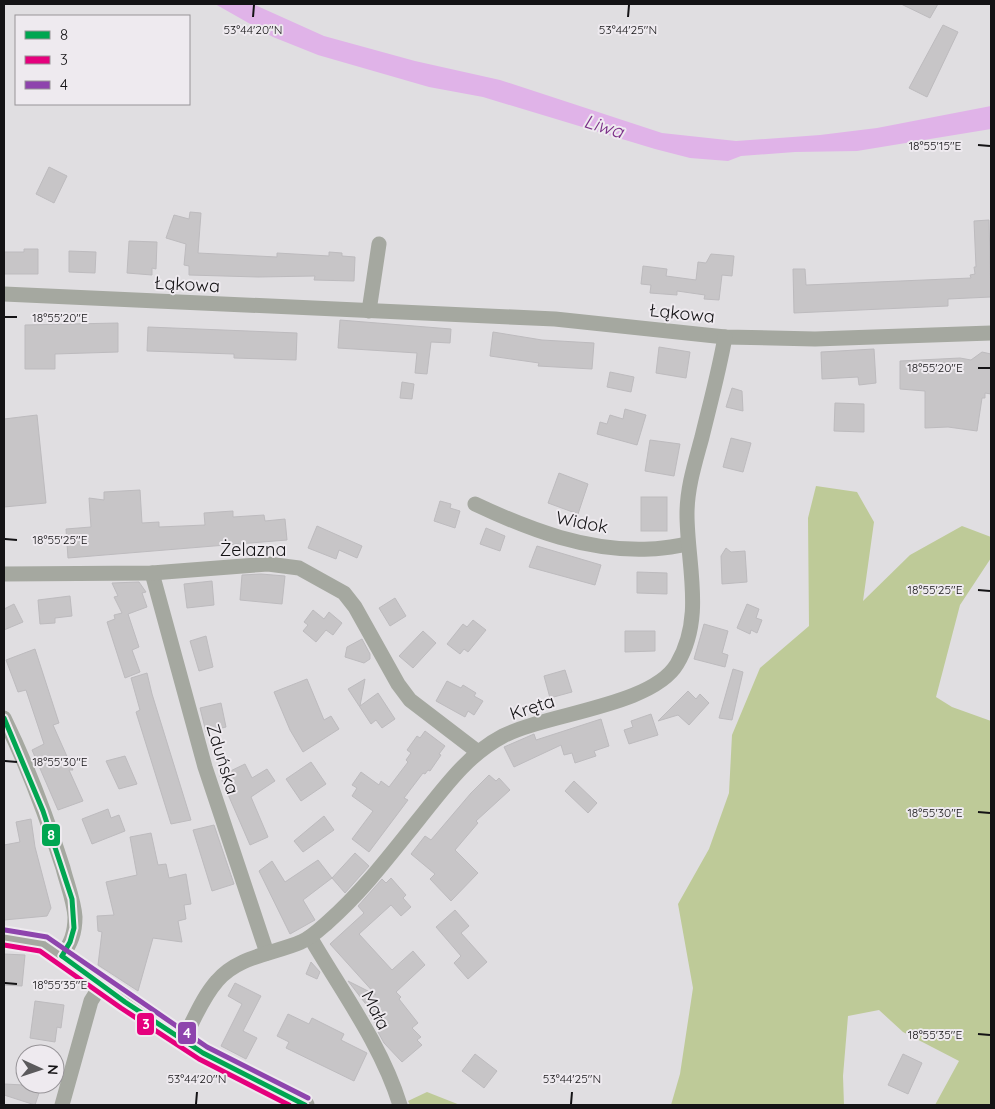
<svg xmlns="http://www.w3.org/2000/svg" width="995" height="1109" viewBox="0 0 995 1109" font-family="Quicksand,sans-serif">
  <style>
    .green { fill: #beca98 }
    .water { fill: #e0b3e8 }
    .building { fill: #c7c5c7; stroke: #bdbbbe }
    .lines { fill: none; stroke-linecap: round; stroke-linejoin: round }
    .minor { stroke: #a5a8a0; stroke-width: 15 }
    .tertiary { stroke: #a5a8a0; stroke-width: 19 }
    .bus-1-casing { stroke: #eeeaef; stroke-width: 9 }
    .bus-2-casing { stroke: #eeeaef; stroke-width: 9 }
    .bus-3-casing { stroke: #eeeaef; stroke-width: 9 }
    .bus-1 { stroke: #00a651; stroke-width: 5 }
    .bus-2 { stroke: #e5007d; stroke-width: 5 }
    .bus-3 { stroke: #8e44ad; stroke-width: 5 }
    .ticks { fill: none; stroke: #141315; stroke-width: 2 }
    .labels { text-anchor: middle; dominant-baseline: central; stroke-width: 4; stroke-linejoin: round; paint-order: stroke }
    .street-label { font-size: 18px; fill: #141315; stroke: #eeeaef }
    .water-label { font-size: 19px; font-style: italic; fill: #7b2f88; stroke: #eeeaef }
    .ticks-label { font-size: 12px; text-anchor: middle; fill: #141315; stroke: #eeeaef; stroke-width: 4; stroke-linejoin: round; paint-order: stroke }
    .line-badge { stroke: #eeeaef; stroke-width: 2 }
    .badge-label { font-size: 14px; text-anchor: middle; font-weight: bold; fill: #fff }
  </style>
  <rect width="100%" height="100%" fill="#e0dee1"/>
  <g class="green">
    <polygon points="816,486 857,492 874,522 863,601 910,555 962,526 991,537 991,558 960,605 936,697 952,707 991,721 991,1105 935,1105 959,1061 903,1032 879,1010 848,1016 843,1076 844,1105 671,1105 680,1074 693,988 678,904 709,849 729,793 732,735 760,668 809,626 808,518"/>
    <polygon points="427,1092 460,1105 410,1105 408,1101"/>
  </g>
  <polygon class="water" points="215,4 253,4 324,36 415,61 500,80 662,133 736,141 820,135 877,128 991,106 991,129 857,151 795,152 741,156 728,161 690,158 655,149 483,97 429,87 318,55 273,37"/>
  <g class="building">
    <polygon points="901,4 938,4 930,18"/>
    <polygon points="943,25 958,32 927,97 909,88"/>
    <polygon points="49,167 67,176 54,203 36,194"/>
    <polygon points="190,212 201,213 198,253 277,257 277,253 329,256 329,252 342,253 342,256 355,257 354,281 314,280 315,276 258,277 189,275 189,266 184,265 186,244 166,238 174,215 189,219"/>
    <polygon points="989,220 991,297 948,299 948,306 794,313 793,269 805,269 806,285 971,278 970,275 975,274 974,267 976,267 974,221"/>
    <polygon points="129,241 157,242 156,269 152,268 152,275 127,273"/>
    <polygon points="24,249 38,249 38,274 4,274 4,252 24,252"/>
    <polygon points="69,251 96,252 95,273 69,272"/>
    <polygon points="711,254 734,256 732,276 722,275 719,300 704,299 705,295 677,291 677,295 650,293 651,285 641,284 643,266 667,269 666,276 696,280 698,262 706,263"/>
    <polygon points="340,320 451,329 450,343 431,342 427,374 415,373 417,353 338,348"/>
    <polygon points="118,323 118,352 55,354 55,369 25,369 25,325"/>
    <polygon points="148,327 297,333 296,360 234,358 234,354 147,351"/>
    <polygon points="493,332 542,340 594,343 592,369 538,366 539,363 490,356"/>
    <polygon points="659,347 690,352 686,378 656,373"/>
    <polygon points="874,349 876,383 859,385 858,377 822,379 821,352"/>
    <polygon points="982,352 991,354 991,394 985,393 985,398 982,398 977,431 948,427 925,428 925,391 900,389 900,361 960,358 971,360"/>
    <polygon points="610,372 634,377 631,392 607,387"/>
    <polygon points="402,382 414,384 412,399 400,398"/>
    <polygon points="732,388 742,391 743,411 726,407"/>
    <polygon points="835,403 864,404 864,432 834,431"/>
    <polygon points="625,409 646,415 637,445 597,434 600,422 607,424 610,415 623,419"/>
    <polygon points="37,415 46,503 4,507 4,419"/>
    <polygon points="731,438 751,443 743,472 723,467"/>
    <polygon points="650,440 680,444 674,476 645,471"/>
    <polygon points="559,473 588,484 578,514 548,503"/>
    <polygon points="140,490 142,523 159,522 159,527 205,525 204,513 233,511 233,517 264,515 265,521 285,519 287,540 68,558 66,529 91,527 89,498 104,500 104,492"/>
    <rect x="641" y="497" width="26" height="34"/>
    <polygon points="440,501 451,504 450,508 460,511 455,528 434,521"/>
    <polygon points="317,526 362,546 357,558 339,550 336,559 308,548"/>
    <polygon points="486,528 505,536 500,551 480,544"/>
    <polygon points="537,546 601,565 595,585 529,567"/>
    <polygon points="726,548 731,552 745,551 747,582 722,584 721,556"/>
    <polygon points="637,572 667,573 667,594 637,593"/>
    <polygon points="261,574 285,576 282,604 240,600 242,575"/>
    <polygon points="212,581 214,605 187,608 184,584"/>
    <polygon points="139,582 146,592 142,593 147,607 128,614 139,647 132,650 140,672 125,678 107,622 115,619 114,615 122,613 114,597 118,596 112,583"/>
    <polygon points="70,596 72,616 55,618 55,623 40,624 38,600"/>
    <polygon points="395,598 406,616 390,626 379,608"/>
    <polygon points="14,604 23,622 4,630 4,609"/>
    <polygon points="747,604 759,609 756,618 762,620 757,633 751,630 750,634 737,628"/>
    <polygon points="313,610 324,619 329,612 342,623 333,635 326,630 316,642 303,631 308,625 304,622"/>
    <polygon points="473,620 486,630 468,652 464,649 460,654 447,644 463,624 467,627"/>
    <polygon points="704,624 728,631 722,653 728,655 725,667 694,659"/>
    <polygon points="423,631 436,643 413,668 399,656"/>
    <polygon points="625,631 655,631 655,651 625,652"/>
    <polygon points="206,636 213,667 199,671 190,641"/>
    <polygon points="362,639 370,654 370,659 364,663 345,657 347,647"/>
    <polygon points="35,649 59,723 53,725 73,770 69,770 83,801 58,810 32,750 44,744 26,690 18,692 6,660"/>
    <polygon points="733,669 743,672 732,720 719,718"/>
    <polygon points="565,670 572,692 550,698 544,676"/>
    <polygon points="147,673 152,694 191,820 171,824 136,712 140,710 131,678"/>
    <polygon points="307,679 324,720 331,716 339,729 303,752 290,730 274,692"/>
    <polygon points="365,679 360,706 378,693 395,719 382,728 376,720 371,724 348,689"/>
    <polygon points="447,681 461,688 463,685 476,693 474,696 483,701 474,715 468,711 465,717 436,701"/>
    <polygon points="688,691 696,699 700,694 709,703 689,725 678,715 658,721"/>
    <polygon points="221,703 226,727 206,732 200,708"/>
    <polygon points="651,714 658,735 629,744 624,730 633,727 631,721"/>
    <polygon points="601,719 609,746 594,751 596,756 575,763 572,753 564,755 561,745 514,767 504,747 534,734 536,740"/>
    <polygon points="425,731 445,746 439,754 441,755 430,771 428,770 425,774 423,773 404,798 408,800 369,852 352,839 373,811 352,796 357,788 352,785 361,772 379,785 381,781 389,787 408,762 406,760 411,753 407,750 417,736 420,738"/>
    <polygon points="125,756 137,784 119,789 106,761"/>
    <polygon points="311,762 326,784 301,801 286,779"/>
    <polygon points="245,764 252,778 267,769 275,781 251,797 268,837 250,845 220,776"/>
    <polygon points="489,775 496,781 499,778 510,790 476,821 478,823 455,850 478,873 451,901 430,879 435,874 411,854 425,836 431,840 471,793"/>
    <polygon points="574,781 597,803 588,813 565,791"/>
    <polygon points="108,809 111,818 119,815 125,831 92,844 82,819"/>
    <polygon points="324,816 334,830 303,852 294,841"/>
    <polygon points="31,819 35,847 51,908 47,916 4,920 4,845 20,842 16,822"/>
    <polygon points="214,825 234,884 212,891 193,830"/>
    <polygon points="151,833 158,865 166,864 169,878 186,874 191,904 184,905 186,919 178,921 182,942 153,938 138,991 98,965 102,932 98,931 97,916 114,915 106,882 137,875 130,837"/>
    <polygon points="355,853 369,866 345,893 332,878"/>
    <polygon points="318,860 332,878 303,900 315,920 290,934 259,871 272,861 285,882"/>
    <polygon points="391,878 406,895 403,898 411,907 401,916 391,905 359,934 392,970 413,951 425,965 396,992 401,997 399,999 418,1023 412,1028 421,1037 417,1040 422,1045 402,1062 384,1043 378,1032 380,1030 369,1015 372,1012 348,981 376,995 330,944 364,913 358,906 382,879 386,883"/>
    <polygon points="455,910 469,926 461,933 487,962 468,979 454,963 461,956 436,927"/>
    <polygon points="4,954 25,955 22,986 4,985"/>
    <polygon points="311,962 320,972 317,979 306,974"/>
    <polygon points="235,983 261,996 243,1031 257,1038 246,1059 221,1046 242,1004 228,996"/>
    <polygon points="35,1001 64,1005 61,1028 57,1027 55,1042 30,1038"/>
    <polygon points="288,1014 309,1024 312,1018 344,1034 341,1040 367,1053 354,1081 286,1048 289,1042 277,1036"/>
    <polygon points="475,1054 497,1071 484,1088 462,1071"/>
    <polygon points="903,1054 922,1063 908,1094 888,1085"/>
    <polygon points="4,1084 24,1085 42,1084 35,1105 4,1095"/>
  </g>
  <g class="lines">
    <g class="minor">
      <polyline points="4,294 555,319 725,337 815,339 991,333"/>
      <polyline points="369,311 379,244"/>
      <path d="M475,504C530,530 588,552 650,549C663,549 676,546 688,544"/>
      <polyline points="152,573 205,767 267,953"/>
      <polyline points="4,574 152,573 268,564 299,568 344,593 355,607 398,684 410,700 478,752"/>
      <path d="M4,718C27,765 47,818 63,868C67,884 74,901 75,917C75,933 71,943 62,956"/>
      <path d="M310,937C342,992 381,1044 400,1105"/>
      <path d="M183,1040C194,1020 202,998 217,981C238,956 273,954 301,942C311,938 320,929 328,922C363,891 390,855 419,819C444,788 467,755 503,736C548,713 652,706 677,664C705,617 687,565 687,514C687,488 695,463 702,437C710,404 719,371 725,337"/>
      <polyline points="62,1105 91,1001 101,985"/>
    </g>
    <polyline class="tertiary" points="4,937 43,944 125,1002 203,1053 305,1105"/>
    <defs>
      <g id="bus-1">
        <polyline points="4,718 43,811 72,899 74,928 70,942 62,956"/>
        <polyline points="62,956 125,1002 203,1053 305,1105"/>
      </g>
      <polyline id="bus-2" points="4,945 40,951 121,1008 199,1059 289,1105"/>
      <polyline id="bus-3" points="5,930 47,937 207,1047 308,1098"/>
    </defs>
    <use href="#bus-1" class="bus-1-casing"/>
    <use href="#bus-2" class="bus-2-casing"/>
    <use href="#bus-3" class="bus-3-casing"/>
    <use href="#bus-1" class="bus-1"/>
    <use href="#bus-2" class="bus-2"/>
    <use href="#bus-3" class="bus-3"/>
  </g>
  <path class="ticks" d="M253,17L254,5M628,17L629,5M978,145L990,146M5,317H17M978,368H990M5,539L17,540M978,590L990,591M5,761L17,762M978,812L990,813M5,983L17,984M978,1034L990,1035M196,1104L197,1092M571,1104L572,1092"/>
  <g class="labels">
    <g class="street-label">
      <text transform="translate(187 284) rotate(3)">Łąkowa</text>
      <text transform="translate(682 313) rotate(6)">Łąkowa</text>
      <text transform="translate(582 522) rotate(11)">Widok</text>
      <text x="253" y="549">Żelazna</text>
      <text transform="translate(532 707) rotate(-18)">Kręta</text>
      <text transform="translate(223 759) rotate(73)">Zduńska</text>
      <text transform="translate(376 1010) rotate(63)">Mała</text>
    </g>
    <g class="water-label">
      <text transform="translate(604 126) rotate(17)">Liwa</text>
    </g>
  </g>
  <g class="ticks-label">
    <text x="253" y="34">53°44'20"N</text>
    <text x="628" y="34">53°44'25"N</text>
    <text x="935" y="150">18°55'15"E</text>
    <text x="60" y="322">18°55'20"E</text>
    <text x="935" y="372">18°55'20"E</text>
    <text x="60" y="544">18°55'25"E</text>
    <text x="935" y="594">18°55'25"E</text>
    <text x="60" y="766">18°55'30"E</text>
    <text x="935" y="817">18°55'30"E</text>
    <text x="60" y="989">18°55'35"E</text>
    <text x="935" y="1039">18°55'35"E</text>
    <text x="197" y="1083">53°44'20"N</text>
    <text x="572" y="1083">53°44'25"N</text>
  </g>
  <g class="line-badge">
    <rect x="41" y="823" width="20" height="24" rx="5" fill="#00a651"/>
    <rect x="136" y="1012" width="19" height="24" rx="5" fill="#e5007d"/>
    <rect x="177" y="1021" width="20" height="24" rx="5" fill="#8e44ad"/>
  </g>
  <g class="badge-label">
    <text x="51" y="840">8</text>
    <text x="146" y="1029">3</text>
    <text x="187" y="1038">4</text>
  </g>
  <rect width="995" height="1109" fill="none" stroke="#141315" stroke-width="10"/>
  <rect x="15" y="15" width="175" height="90" fill="#eeeaef" stroke="#979498"/>
  <rect x="25" y="31" width="25" height="8" fill="#00a651" stroke="#979498"/>
  <text x="60" y="40" font-size="15" fill="#141315">8</text>
  <rect x="25" y="56" width="25" height="8" fill="#e5007d" stroke="#979498"/>
  <text x="60" y="65" font-size="15" fill="#141315">3</text>
  <rect x="25" y="81" width="25" height="8" fill="#8e44ad" stroke="#979498"/>
  <text x="60" y="90" font-size="15" fill="#141315">4</text>
  <g transform="translate(40 1069) rotate(93)"><circle r="24" fill="#eeeaef" stroke="#979498"/>
  <path d="M0-4L9 19L0 12L-9 19Z" fill="#5b5a5c"/>
  <text y="-8" font-size="14" font-weight="bold" text-anchor="middle" fill="#141315">N</text>
  </g>
</svg>
